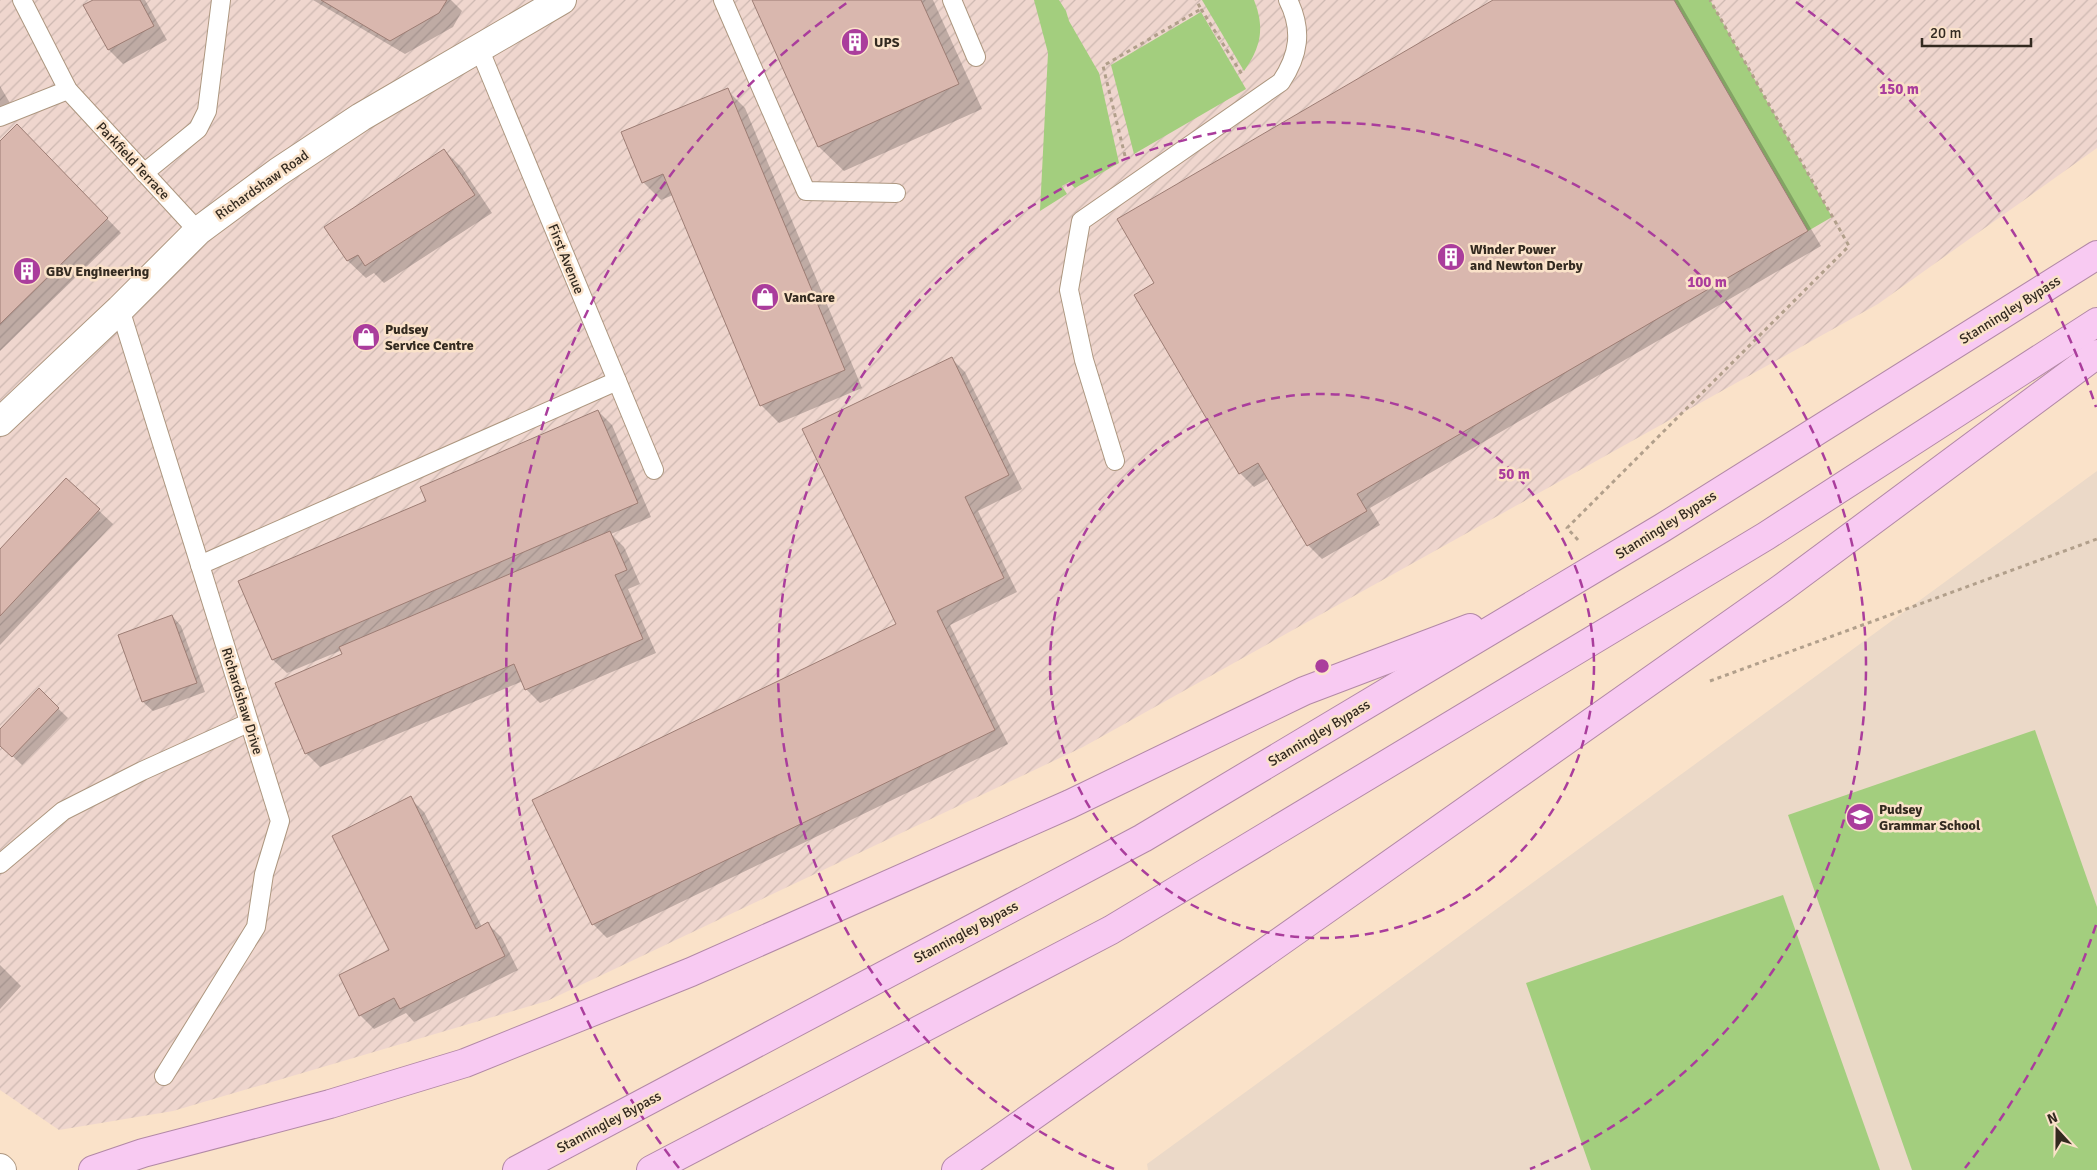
<svg xmlns="http://www.w3.org/2000/svg" width="2097" height="1170" viewBox="0 0 2097 1170" font-family="Signika,sans-serif">
  <style>
    .industrial { fill: url(#industrial-furrows) }
    .education { fill: #ebd9c8 }
    .green { fill: #a3ce7e }
    .shadow { fill: #0003 }
    .building { fill: #d9b7ae; stroke: #9d7d74 }
    .lines { fill: none; stroke-linecap: round; stroke-linejoin: round }
    .service-casing { stroke: #ad9780; stroke-width: 20 }
    .minor-casing { stroke: #ad9780; stroke-width: 30 }
    .secondary-casing { stroke: #ad9780; stroke-width: 30 }
    .trunk-casing { stroke: #b289a6; stroke-width: 30 }
    .path { stroke: #b19f8b; stroke-width: 3; stroke-dasharray: 4 4; stroke-linecap: butt }
    .service { stroke: #fff; stroke-width: 18 }
    .minor { stroke: #fff; stroke-width: 28 }
    .secondary { stroke: #fff; stroke-width: 28 }
    .trunk { stroke: #f8caf2; stroke-width: 28 }
    .ring { fill: none; stroke: #aa3d9c; stroke-width: 2.5; stroke-dasharray: 9 6 }
    .labels { text-anchor: middle; dominant-baseline: central; stroke-width: 5; stroke-linejoin: round; paint-order: stroke }
    .poi-label { font-size: 14px; font-weight: bold; fill: #332a20; stroke: #fae2c9; text-anchor: start }
    .street-label { font-size: 14px; fill: #332a20; stroke: #fae2c9 }
    .centre { fill: #aa3d9c; stroke: #fae2c9; stroke-width: 2.5 }
    .ring-label { font-size: 15px; text-anchor: middle; font-weight: bold; fill: #aa3d9c; stroke: #fae2c9; stroke-width: 5; stroke-linejoin: round; paint-order: stroke }
  </style>
  <defs>
    <pattern id="industrial-furrows" width="10" height="10" patternUnits="userSpaceOnUse" patternTransform="scale(1.25)"><rect width="10" height="10" fill="#efd6ce"/><path d="M-1 1l2-2M0 10L10 0M9 11l2-2" fill="none" stroke="#cdb8b1"/></pattern>
  </defs>
  <rect width="100%" height="100%" fill="#fae2c9"/>
  <polygon class="industrial" points="0,0 2097,0 2097,148 1878,304 1083,747 547,1001 173,1111 59,1130 0,1090"/>
  <polygon class="education" points="2097,471 2097,1170 1148,1170 1147,1164"/>
  <g class="green">
    <polygon points="1034,0 1059,0 1066,11 1069,21 1099,73 1119,163 1075,188 1069,182 1062,186 1067,194 1040,211 1048,53"/>
    <path d="M1202,0H1254C1265,28 1261,47 1244,71Z"/>
    <polygon points="1674,0 1710,0 1832,217 1808,231"/>
    <polygon points="1201,12 1246,89 1134,154 1111,65"/>
    <polygon points="2035,730 2097,907 2097,1170 1912,1170 1788,815"/>
    <polygon points="1783,895 1880,1170 1591,1170 1526,983"/>
  </g>
  <g class="shadow">
    <polygon points="96,0 145,0 167,40 123,64 109,50 85,6"/>
    <polygon points="313,0 451,0 462,11 453,27 405,54"/>
    <polygon points="753,0 933,0 982,109 844,171 819,147"/>
    <polygon points="1495,0 1678,0 1821,246 1370,508 1380,525 1322,559 1308,545 1269,478 1254,487 1240,473 1156,284"/>
    <polygon points="0,86 14,110 0,118"/>
    <polygon points="727,90 745,108 862,388 779,423 761,405 673,195 661,200 643,182"/>
    <polygon points="31,140 121,233 0,351 0,142"/>
    <polygon points="444,150 462,168 492,213 384,283 374,273 366,278 348,261 326,228"/>
    <polygon points="951,358 965,372 1022,489 978,511 1017,592 950,625 1008,744 607,938 593,924 898,625"/>
    <polygon points="598,411 612,425 651,517 611,534 624,547 640,584 628,589 656,653 540,703 526,689 523,681 320,767 306,753 344,654 342,650 287,673 273,660 240,582 428,501"/>
    <polygon points="66,480 113,524 0,645 0,551"/>
    <polygon points="172,616 181,626 205,692 153,711 143,702 119,635"/>
    <polygon points="39,690 68,718 22,765 0,744 0,731"/>
    <polygon points="410,798 424,812 482,927 488,924 502,938 518,970 414,1022 406,1013 374,1029 360,1015 391,951"/>
    <polygon points="0,965 21,986 0,1009"/>
  </g>
  <g class="building">
    <polygon points="93,0 140,0 154,26 108,50 83,5"/>
    <polygon points="321,0 447,0 439,13 390,41"/>
    <polygon points="752,0 921,0 959,84 818,147"/>
    <polygon points="1493,0 1674,0 1808,231 1357,494 1367,511 1307,546 1258,463 1239,474 1134,295 1154,283 1117,219"/>
    <polygon points="728,88 845,370 760,406 663,174 642,183 621,132"/>
    <polygon points="17,124 108,218 0,324 0,141"/>
    <polygon points="444,149 475,195 365,266 358,255 347,261 324,227"/>
    <polygon points="952,357 1009,475 965,497 1004,578 937,611 995,730 592,925 532,800 896,624 802,429"/>
    <polygon points="598,410 638,503 272,660 238,581 426,501 420,487"/>
    <polygon points="66,478 100,509 0,616 0,549"/>
    <polygon points="610,531 627,570 615,575 643,639 525,690 514,664 305,754 275,683 342,654 339,647"/>
    <polygon points="172,615 197,683 142,702 118,635"/>
    <polygon points="39,688 59,708 12,757 0,746 0,729"/>
    <polygon points="411,796 476,929 488,922 505,956 400,1009 394,998 359,1016 339,975 389,950 332,836"/>
  </g>
  <g class="lines">
    <defs>
      <g id="service">
        <polyline points="22,0 68,90 198,231"/>
        <polyline points="723,0 806,191 896,193"/>
        <polyline points="952,0 976,57"/>
        <polyline points="479,48 654,470"/>
        <polyline points="0,117 68,90"/>
        <polyline points="144,173 198,129 207,111 221,0"/>
        <polyline points="120,309 280,821 264,874 256,927 164,1076"/>
        <path d="M1115,461L1084,360L1069,290L1081,221L1281,82C1299,55 1303,30 1288,0"/>
        <polyline points="200,565 617,381"/>
        <polyline points="0,864 63,811 142,771 248,723"/>
      </g>
      <polyline id="minor" points="0,422 120,309 198,231 278,172 361,117 562,0"/>
      <polyline id="secondary" points="0,1168 2,1170"/>
      <g id="trunk">
        <polyline points="93,1170 143,1153 330,1104 465,1063 691,972 1070,804 1304,691 1470,628"/>
        <polyline points="517,1170 1143,838 1662,528 2097,255"/>
        <polyline points="651,1170 1111,930 1766,536 2097,322"/>
        <polyline points="956,1170 1782,588 2097,354"/>
      </g>
    </defs>
    <use href="#service" class="service-casing"/>
    <use href="#minor" class="minor-casing"/>
    <use href="#secondary" class="secondary-casing"/>
    <use href="#trunk" class="trunk-casing"/>
    <g class="path">
      <polyline points="1201,9 1243,76"/>
      <polyline points="1125,156 1103,66 1201,9 1196,0"/>
      <polyline points="1578,540 1567,528 1849,246 1710,0"/>
      <polyline points="1710,681 2097,539"/>
    </g>
    <use href="#service" class="service"/>
    <use href="#minor" class="minor"/>
    <use href="#secondary" class="secondary"/>
    <use href="#trunk" class="trunk"/>
  </g>
  <g class="ring">
    <circle cx="1322" cy="666" r="272"/>
    <path d="M1114 1169A544 544 0 1 1 1530 1169"/>
    <path d="M2096 925A816 816 0 0 1 1965 1168M679 1168A816 816 0 0 1 848 2M1796 2A816 816 0 0 1 2096 407"/>
  </g>
  <defs>
    <symbol id="building-disc" viewBox="-11 -11 22 22"><circle r="9.5" fill="#aa3d9c" stroke="#fae2c9"/><path d="M-4-6H4V6H1V3H-1V6H-4ZM-2.5-4.3h1.7v1.8h-1.7ZM.8-4.3h1.7v1.8H.8ZM-2.5-1h1.7V.8h-1.7ZM.8-1h1.7V.8H.8Z" fill="#fff"/></symbol>
    <symbol id="shop-disc" viewBox="-11 -11 22 22"><circle r="9.5" fill="#aa3d9c" stroke="#fae2c9"/><path d="M-5-2.5h2.3a2.7 3.5 0 0 1 5.4 0H5L5.5 6h-11ZM-1.5-2.5h3a1.5 2.3 0 0 0-3 0Z" fill="#fff"/></symbol>
    <symbol id="school-disc" viewBox="-11 -11 22 22"><circle r="9.5" fill="#aa3d9c" stroke="#fae2c9"/><path d="M0-5L7-2L0 1L-7-2ZM-4 1L0 2.5L4 1V4Q0 6-4 4Z" fill="#fff"/></symbol>
  </defs>
  <g fill-rule="evenodd">
    <use href="#building-disc" x="839" y="26" width="32" height="32"/>
    <use href="#building-disc" x="1435" y="241" width="32" height="32"/>
    <use href="#building-disc" x="11" y="255" width="32" height="32"/>
    <use href="#shop-disc" x="749" y="281" width="32" height="32"/>
    <use href="#shop-disc" x="350" y="321" width="32" height="32"/>
    <use href="#school-disc" x="1844" y="801" width="32" height="32"/>
  </g>
  <g class="labels">
    <g class="poi-label">
      <text x="874" y="42">UPS</text>
      <text x="1470" y="249">Winder Power<tspan x="1470" dy="16">and Newton Derby</tspan></text>
      <text x="46" y="271">GBV Engineering</text>
      <text x="784" y="297">VanCare</text>
      <text x="385" y="329">Pudsey<tspan x="385" dy="16">Service Centre</tspan></text>
      <text x="1879" y="809">Pudsey<tspan x="1879" dy="16">Grammar School</tspan></text>
    </g>
    <g class="street-label">
      <text transform="translate(133 161) rotate(47)">Parkfield Terrace</text>
      <text transform="translate(262 185) rotate(-35)">Richardshaw Road</text>
      <text transform="translate(566 259) rotate(68)">First Avenue</text>
      <text transform="translate(2010 310) rotate(-32)">Stanningley Bypass</text>
      <text transform="translate(1666 525) rotate(-32)">Stanningley Bypass</text>
      <text transform="translate(242 701) rotate(73)">Richardshaw Drive</text>
      <text transform="translate(1319 733) rotate(-31)">Stanningley Bypass</text>
      <text transform="translate(966 932) rotate(-28)">Stanningley Bypass</text>
      <text transform="translate(609 1122) rotate(-28)">Stanningley Bypass</text>
    </g>
  </g>
  <circle cx="1322" cy="666" r="8" class="centre"/>
  <g class="ring-label">
    <text x="1899" y="94">150 m</text>
    <text x="1707" y="287">100 m</text>
    <text x="1514" y="479">50 m</text>
  </g>
  <g transform="translate(2057 1130) rotate(339)" stroke="#fae2c9" stroke-width="4" paint-order="stroke">
  <path d="M0-4L9 19L0 12L-9 19Z" fill="#332a20"/>
  <text y="-8" font-size="14" font-weight="bold" text-anchor="middle" fill="#332a20">N</text>
  </g>
  <path d="M1922 38v8h109v-8" fill="none" stroke="#332a20" stroke-width="2.5"/>
  <text x="1930" y="38" font-size="15" fill="#332a20" stroke="#fae2c9" stroke-width="4" paint-order="stroke">20 m</text>
</svg>
